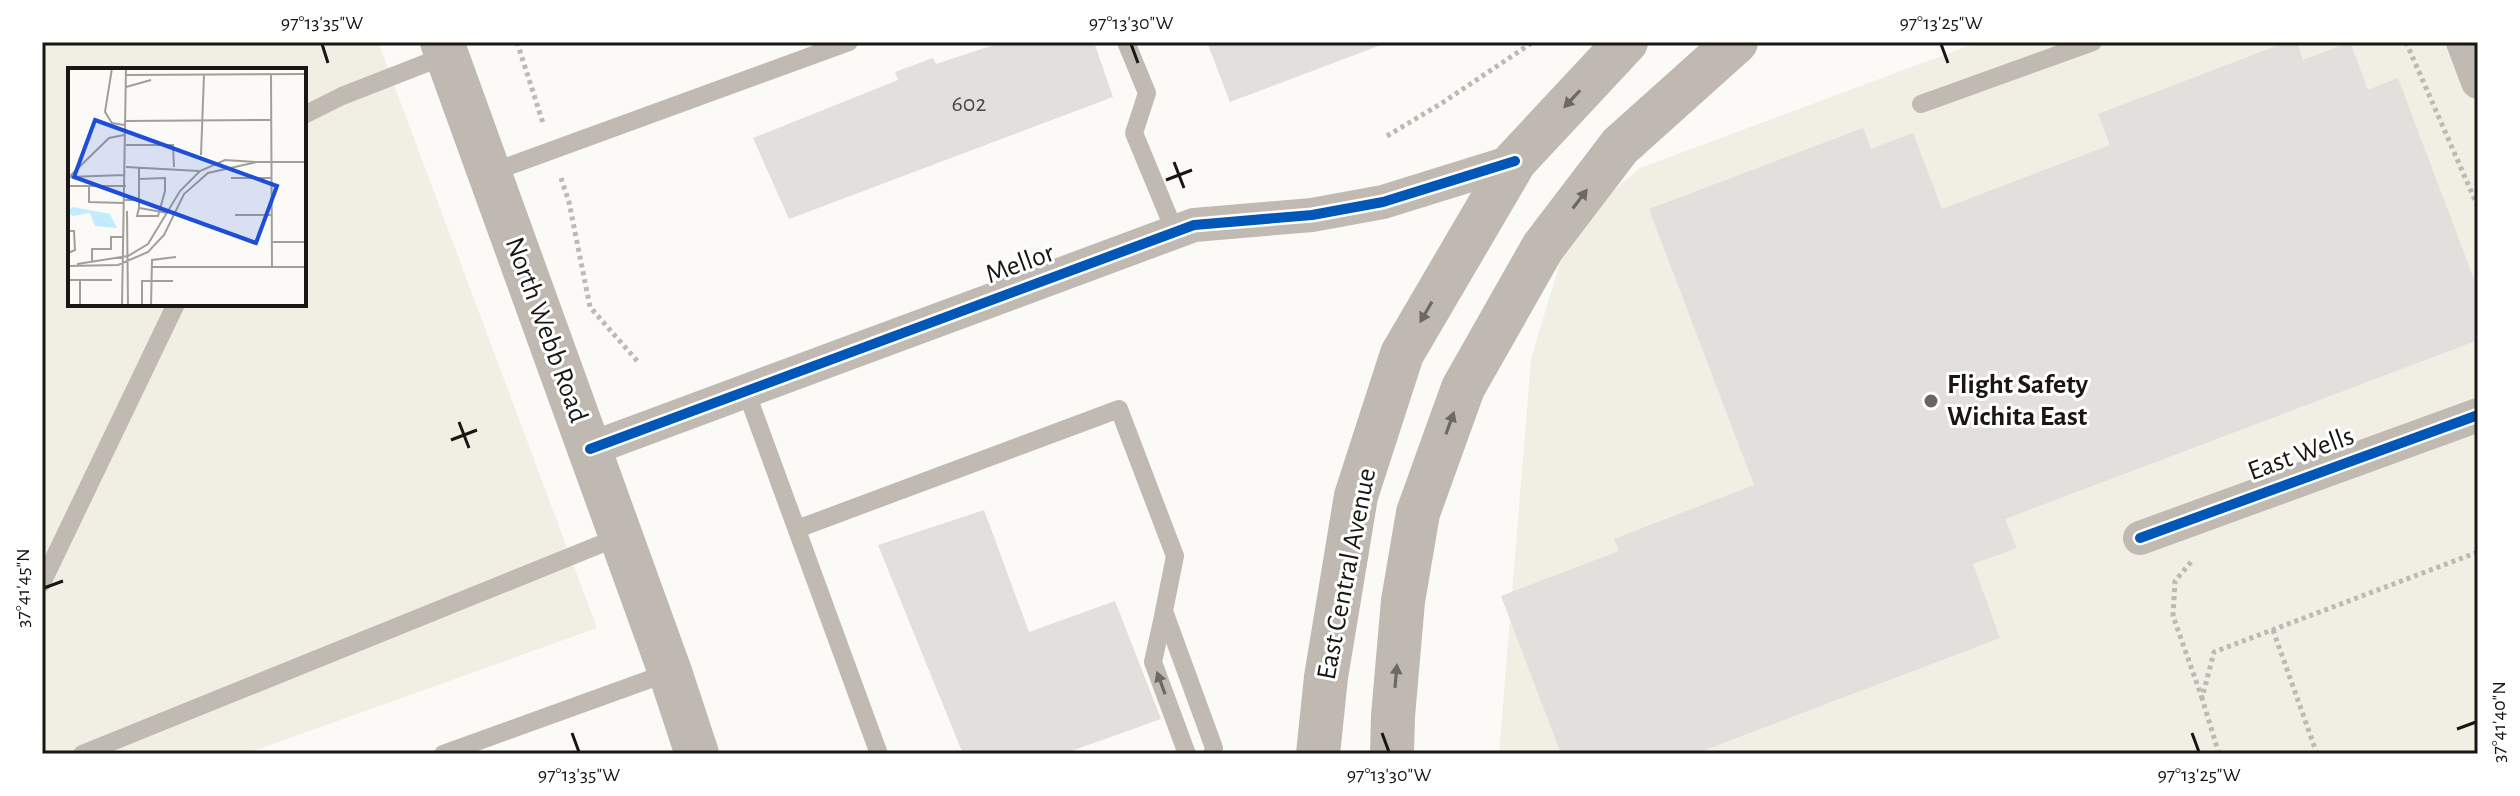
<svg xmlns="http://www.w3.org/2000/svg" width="2520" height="796" viewBox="0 0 2520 796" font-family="'Alegreya Sans',sans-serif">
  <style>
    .built { fill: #f1eee4; fill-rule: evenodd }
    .building { fill: #e2dfdd }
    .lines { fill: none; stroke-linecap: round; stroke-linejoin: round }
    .path { stroke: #bdb9b4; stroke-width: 5; stroke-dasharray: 4 4; stroke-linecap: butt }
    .service { stroke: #c0bab3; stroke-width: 18 }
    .minor { stroke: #c0bab3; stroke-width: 34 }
    .secondary { stroke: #bfb9b1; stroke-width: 44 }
    .cycleway-casing { stroke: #fff; stroke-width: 15 }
    .cycleway { stroke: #0057b8; stroke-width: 10 }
    .oneway { fill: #6c6862 }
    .oneway2 { fill: #6c6864 }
    .ticks { fill: none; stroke: #181714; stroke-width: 3 }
    .poi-dot { fill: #676663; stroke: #fff; stroke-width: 3 }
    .labels { text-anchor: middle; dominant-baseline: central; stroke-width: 6; stroke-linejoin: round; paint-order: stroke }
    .number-label { font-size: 24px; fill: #4a4946 }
    .street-label { font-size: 28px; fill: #181714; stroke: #fff }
    .poi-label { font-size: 28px; font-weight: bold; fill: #181714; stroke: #fff; text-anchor: start }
    .inset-road { fill: none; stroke: #a09f9c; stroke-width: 2 }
    .view { fill: #1d4ed8; fill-opacity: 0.15; stroke: #1d4ed8; stroke-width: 4 }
    .inset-edge { fill: none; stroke: #181714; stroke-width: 4 }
    .neatline { fill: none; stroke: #181714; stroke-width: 3 }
    .ticks-label { font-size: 20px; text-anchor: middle; fill: #181714 }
  </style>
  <rect width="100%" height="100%" fill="#fbfaf6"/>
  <g class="built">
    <path d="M42,42H378L597,628L245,754H42ZM70,70H304V304H70Z"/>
    <polygon points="1979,42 2478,42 2478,754 1499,754 1531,359 1571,226 1640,168"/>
  </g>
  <g class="building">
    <polygon points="1003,42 1094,42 1113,97 789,219 753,138 898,80 895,72 933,58 936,64"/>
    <polygon points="1207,42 1381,42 1381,45 1230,102"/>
    <polygon points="2287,42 2297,42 2303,60 2350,42 2368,90 2398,78 2478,290 2478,340 2005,519 2017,548 1973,564 2000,638 1694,754 1561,754 1501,596 1619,551 1614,539 1754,485 1649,209 1863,128 1871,149 1913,133 1942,209 2110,145 2098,114"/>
    <polygon points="984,510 1029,632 1115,601 1161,719 1063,754 963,754 878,545"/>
  </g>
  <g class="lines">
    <g class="path">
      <polyline points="517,42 543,123"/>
      <polyline points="2406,42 2478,207"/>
      <polyline points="1387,136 1442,103 1533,42"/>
      <polyline points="561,178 569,202 590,307 639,363"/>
      <polyline points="2191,562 2175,581 2173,616 2202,698"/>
      <polyline points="2273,630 2317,754"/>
      <polyline points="2219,754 2202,698 2214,652 2478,552"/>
    </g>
    <g class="service">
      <polyline points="1126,42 1147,93 1134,133 1175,232"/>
      <polyline points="1921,104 2093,42"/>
      <polyline points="304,115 342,96 447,55"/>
      <polyline points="490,173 849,42"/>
      <polyline points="746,391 879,754"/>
      <polyline points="797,529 1119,409 1175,556 1164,611 1214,748 1212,754"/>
      <polyline points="42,583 176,304"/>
      <polyline points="1164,612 1153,662 1187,754"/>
      <polyline points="82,754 621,536"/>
      <polyline points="443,754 670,672"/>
    </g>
    <g class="minor">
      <polyline points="2463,42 2478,82"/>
      <polyline points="590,449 1194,225 1312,215 1383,202 1515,161"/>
      <polyline points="2140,538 2478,415"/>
    </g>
    <g class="secondary">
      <polyline points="442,42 670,672 697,754"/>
      <polyline points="1318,754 1326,677 1356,496 1402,354 1515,161 1626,42"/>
      <polyline points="1392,754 1393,716 1403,601 1418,513 1463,388 1543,247 1620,146 1736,42"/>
    </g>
    <defs>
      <g id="cycleway">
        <polyline points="590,449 1194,225 1312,215 1383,202 1515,161"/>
        <polyline points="2140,538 2478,415"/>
      </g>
    </defs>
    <use href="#cycleway" class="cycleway-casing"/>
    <use href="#cycleway" class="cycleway"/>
  </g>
  <defs><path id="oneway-solid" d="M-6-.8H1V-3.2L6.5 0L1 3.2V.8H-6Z" transform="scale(2)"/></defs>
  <g class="oneway">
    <use href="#oneway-solid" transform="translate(1572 99) rotate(133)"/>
    <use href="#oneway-solid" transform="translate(1580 199) rotate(-53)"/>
    <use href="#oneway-solid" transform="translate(1426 312) rotate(120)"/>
    <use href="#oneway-solid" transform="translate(1450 423) rotate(-70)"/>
    <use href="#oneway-solid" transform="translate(1396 676) rotate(-85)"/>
  </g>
  <use class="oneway2" href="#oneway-solid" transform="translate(1161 683) rotate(-110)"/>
  <path class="ticks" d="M322,44L328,63M1131,44L1138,63M1941,44L1948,63M1174,162L1184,188M1166,180L1192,170M459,422L469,448M451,440L477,430M44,588L63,581M2457,729L2476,722M572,733L579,752M1382,733L1389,752M2192,733L2199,752"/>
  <circle class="poi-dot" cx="1931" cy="401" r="8"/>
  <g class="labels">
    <g class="number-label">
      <text x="969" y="104">602</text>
    </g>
    <g class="street-label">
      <text transform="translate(1020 264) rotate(-20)">Mellor</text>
      <text transform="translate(546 330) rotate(70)">North Webb Road</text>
      <text transform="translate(2301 454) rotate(-20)">East Wells</text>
      <text transform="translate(1347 574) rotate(-79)">East Central Avenue</text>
    </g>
    <g class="poi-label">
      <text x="1947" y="385">Flight Safety<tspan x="1947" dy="32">Wichita East</tspan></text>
    </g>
  </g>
  <g transform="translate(68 68)">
    <rect width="238" height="238" fill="#fbfaf6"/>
    <path d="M4,139L42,146L49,160L27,158L22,145L5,148L0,145Z" fill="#c2ebfb"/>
    <path class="inset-road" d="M44,0L37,44L44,55L56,57M203,6L204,199M58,7L238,6M58,19L83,12M58,53L203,52M58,77H105L106,99M133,87L136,7M58,99L131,103M0,109L56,107M1,109L41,70L56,67M163,110H203M71,111L97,110V123L90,148H69L71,140M0,118H58M21,119V134L56,135M57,132H71V100M71,132V140L100,145M59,143L60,238M167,147H204M0,163H6L7,182L0,185M204,174H238M24,193V181H43V169H55M9,196L60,188L80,176L112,123L132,103L157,92L188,94M0,198L50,197L80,184L96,167L116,126L140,105L189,94H238M83,199H238M0,212H44M12,212V238M54,238L58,0M74,238V213H105M83,238L84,192L108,189"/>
    <path class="view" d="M27,52L209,118L188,175L6,109Z"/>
    <rect width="238" height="238" class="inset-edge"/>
  </g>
  <rect width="2520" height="796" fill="none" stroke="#ffffff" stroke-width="88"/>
  <rect x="44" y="44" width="2432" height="708" class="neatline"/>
  <g class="ticks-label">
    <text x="322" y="29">97°13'35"W</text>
    <text x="1131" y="29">97°13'30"W</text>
    <text x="1941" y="29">97°13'25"W</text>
    <text transform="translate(22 588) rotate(-90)" y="7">37°41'45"N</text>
    <text transform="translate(2498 722) rotate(-90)" y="7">37°41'40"N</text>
    <text x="579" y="781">97°13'35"W</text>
    <text x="1389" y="781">97°13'30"W</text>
    <text x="2199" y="781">97°13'25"W</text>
  </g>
</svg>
